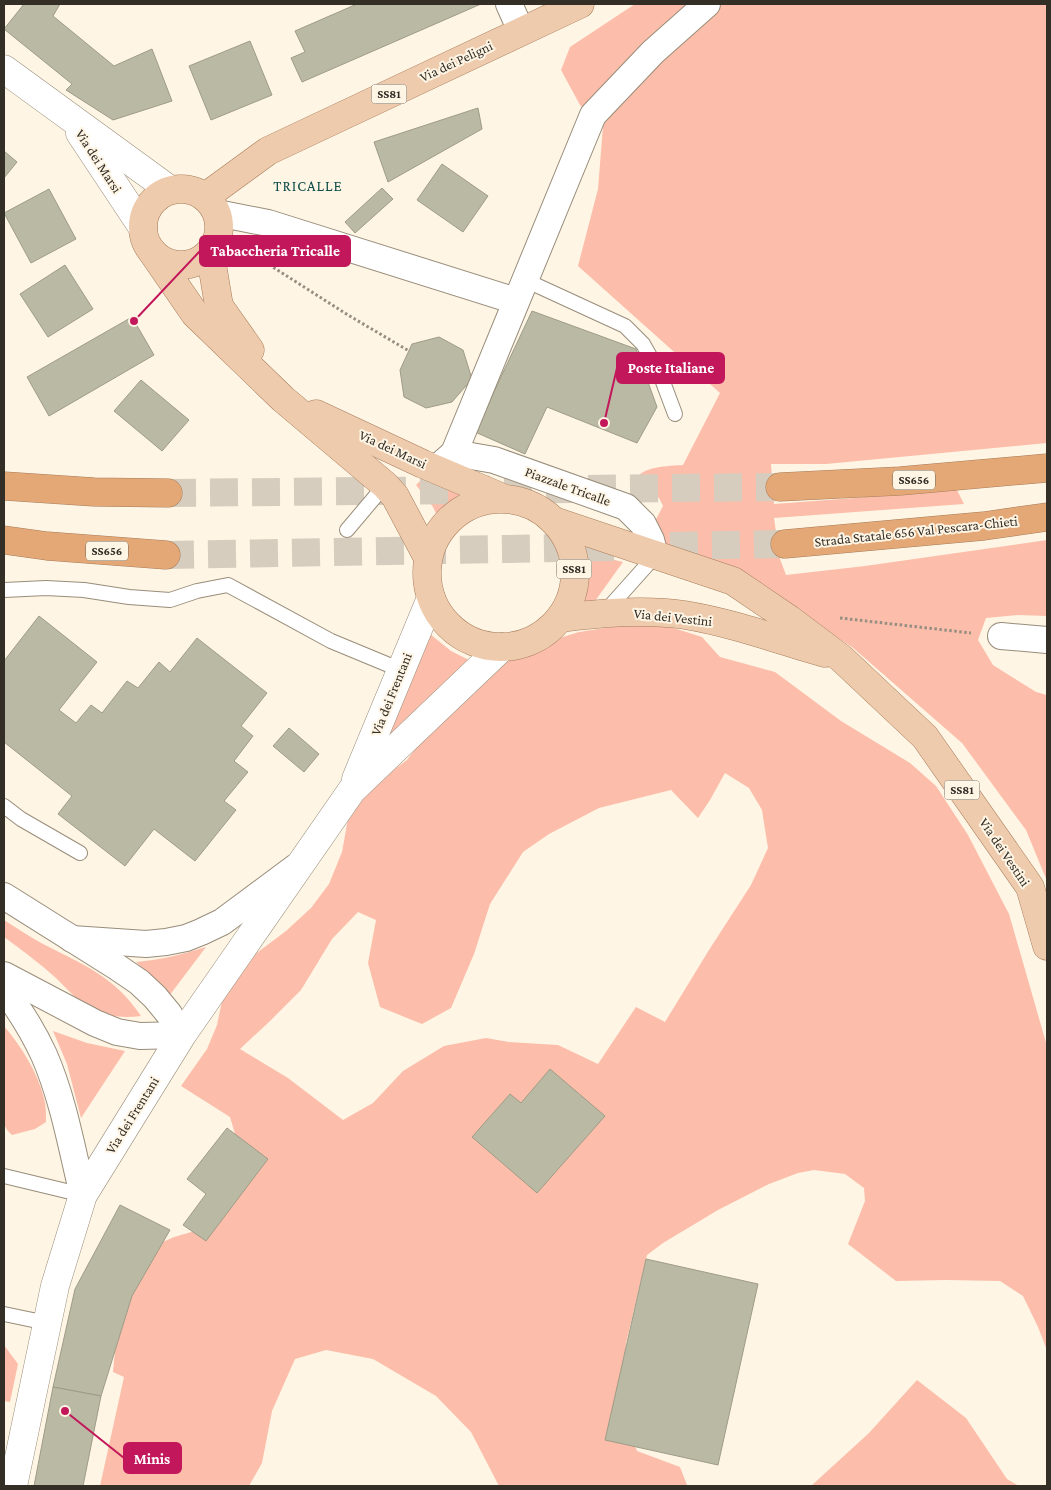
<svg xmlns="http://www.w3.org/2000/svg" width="1051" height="1490" viewBox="0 0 1051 1490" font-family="'Crimson Pro',serif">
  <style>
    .green { fill: #fcbeaa; fill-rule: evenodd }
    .building { fill: #bab9a3; stroke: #9e9c87 }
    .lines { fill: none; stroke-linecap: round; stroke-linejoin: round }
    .highway-tunnel { stroke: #d6cdbf; stroke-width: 28; stroke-dasharray: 28 14; stroke-linecap: butt }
    .lane-casing { stroke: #988d7a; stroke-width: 16 }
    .street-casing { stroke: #988d7a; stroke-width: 28 }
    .secondary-casing { stroke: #988d7a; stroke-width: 29 }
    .primary-casing { stroke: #a67d5b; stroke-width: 29 }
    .highway-casing { stroke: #a67d5b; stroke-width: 29 }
    .path { stroke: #968e82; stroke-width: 3; stroke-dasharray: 2.5 2.5; stroke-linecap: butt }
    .lane { stroke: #fff; stroke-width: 14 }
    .street { stroke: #fff; stroke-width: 26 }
    .secondary { stroke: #fff; stroke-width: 28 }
    .primary { stroke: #efcbad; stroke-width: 28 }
    .highway { stroke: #e4a877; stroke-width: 28 }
    .labels { text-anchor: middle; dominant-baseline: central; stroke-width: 4; stroke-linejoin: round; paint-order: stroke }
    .shield { fill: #fff5e5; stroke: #706a5f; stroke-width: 1 }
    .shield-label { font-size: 12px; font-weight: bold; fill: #332e26 }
    .street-label { font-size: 14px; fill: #332e26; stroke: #fff5e5 }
    .neighbourhood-label { font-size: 15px; letter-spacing: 1px; fill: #0e4c48; stroke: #fff5e5 }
    .leader { fill: none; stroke: #c2185b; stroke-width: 2 }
    .callout-dot { fill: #c2185b; stroke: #fff5e5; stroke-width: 2 }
    .callout { fill: #c2185b; stroke: #c2185b; stroke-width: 2 }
    .callout-label { font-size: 15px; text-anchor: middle; font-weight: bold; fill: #fff }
  </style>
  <rect width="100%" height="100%" fill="#fff5e5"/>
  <g class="green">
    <path d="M635,4H1047V443L826,464H771L774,504L855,498L956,488L964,504L774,518L780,559L786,575L865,566L1047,540V616L1018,615L986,618L978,640L993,665L1036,692L1047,695V881L1026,830L962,743L852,647L786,604L644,542L663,506L659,498L640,487L634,481C642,466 668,466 683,465L720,393L578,266L598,189L603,126L580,105L561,70L570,47Z"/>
    <polygon points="426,475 473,500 451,512 441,524 433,507 416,485"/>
    <polygon points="576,551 623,562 595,601 578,606 579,565"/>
    <path d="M637,623L664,625L702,637L720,657L775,672L841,721L910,763L936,786L968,835L1009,914L1047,1046V1350L1038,1327L1023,1296L1000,1281L946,1280L896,1281L848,1244L865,1201L864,1188L845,1174L814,1170L798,1173L769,1184L718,1210L663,1243L647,1255L626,1343L623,1387L622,1414L637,1451L680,1467L687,1485L683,1486H499L471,1432L436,1396L373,1359L326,1350L295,1359L272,1411L262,1463L249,1486H100L124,1377L113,1372L115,1350L133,1279L147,1249L174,1237L202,1229L226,1215L238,1177L235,1134L230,1117L181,1086L207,1049L217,1025L222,1001L239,971L258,952L286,931L311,908L329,884L342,852L350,808L364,792L407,760L438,718L514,652L579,632ZM725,773L749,788L762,810L768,848L751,885L709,950L665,1022L636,1007L598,1064L558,1045L509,1042L486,1038L444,1046L403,1071L373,1103L343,1120L288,1078L240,1049L269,1022L301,990L332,939L358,912L376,920L368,963L380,1007L422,1024L451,1008L474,954L490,904L523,852L549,834L599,808L671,790L698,818L710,800Z"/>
    <polygon points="430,634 451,651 471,661 373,760"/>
    <path d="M4,920C17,928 30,937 43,944C84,965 114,976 141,1016C126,1018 108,1017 95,1011C79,1003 68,990 56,978C39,963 22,950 4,937Z"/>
    <path d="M206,947L166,1000L155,980L136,962C161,960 183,954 206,947Z"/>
    <path d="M4,1026C21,1046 37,1071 44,1098C46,1105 46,1114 46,1122L35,1129L12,1135L7,1130L4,1124Z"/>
    <polygon points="53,1031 87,1043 125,1051 81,1118 67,1064"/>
    <polygon points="4,1345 18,1364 10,1402 4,1401"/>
    <polygon points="917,1380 966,1418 1007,1479 1019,1486 811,1486 869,1433"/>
  </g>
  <g class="building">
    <polygon points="24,4 60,4 53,16 114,66 152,49 172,101 113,120 66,90 72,84 4,29"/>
    <polygon points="357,4 481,4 302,82 291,58 305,52 295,31"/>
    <polygon points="250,41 272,95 211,120 189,66"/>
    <polygon points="478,108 482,129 388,182 374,142"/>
    <polygon points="4,151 17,162 4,178"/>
    <polygon points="442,164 488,196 463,232 417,200"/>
    <polygon points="382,188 393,199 355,233 345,222"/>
    <polygon points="49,189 76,239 31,263 4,213"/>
    <polygon points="65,265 93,309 48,337 20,294"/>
    <polygon points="532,311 636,349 657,407 637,443 547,407 525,454 475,432"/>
    <polygon points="132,317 154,355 49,416 27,377"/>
    <polygon points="439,337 463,350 472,379 452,402 426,408 404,397 400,370 412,344"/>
    <polygon points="141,380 189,420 162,451 114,411"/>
    <polygon points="39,616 97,662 59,710 76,723 91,705 102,713 127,681 138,688 159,662 170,672 197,638 267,693 241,726 253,736 234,761 248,772 224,801 236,810 195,861 154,829 125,866 58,814 72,796 4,742 4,661"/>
    <polygon points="289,728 319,754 304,772 273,746"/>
    <polygon points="550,1069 605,1116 537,1193 472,1137 510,1094 521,1103"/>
    <polygon points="227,1128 268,1159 206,1241 183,1225 206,1194 187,1179"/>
    <polygon points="120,1205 170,1230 132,1296 101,1396 53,1387 75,1289"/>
    <polygon points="646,1259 758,1284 718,1465 605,1440"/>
    <polygon points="53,1387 101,1396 83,1486 34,1486"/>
  </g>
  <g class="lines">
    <g class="highway-tunnel">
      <polyline points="168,493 780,487"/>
      <polyline points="166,555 785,544"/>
    </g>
    <defs>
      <g id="lane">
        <polyline points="525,280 625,326 643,344 660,374 675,414"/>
        <polyline points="347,530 385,485"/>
        <polyline points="4,590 46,588 84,590 129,597 170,600 197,591 228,585 331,641 401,670"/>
        <polyline points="605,612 655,556"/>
        <polyline points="4,806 21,819 80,853"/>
        <polyline points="4,1176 83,1195"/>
        <polyline points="4,1314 47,1323"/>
      </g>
      <g id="street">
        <polyline points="509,4 521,31"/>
        <polyline points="217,213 268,223 516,301"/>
        <polyline points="454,453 494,460 626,507 643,524 651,540 655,556"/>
        <polyline points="436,469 454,453 593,115 653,52 707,4"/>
        <polyline points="1001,636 1047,640"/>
        <polyline points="4,896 117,967 139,982 155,997 169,1014 182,1035"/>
        <polyline points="72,939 146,944 166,942 186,938 201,932 222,922 296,867"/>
        <polyline points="4,975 95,1023 117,1032 140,1036 182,1035"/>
        <path d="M4,989C19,1009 33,1031 44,1055C63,1098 72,1149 83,1195"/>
      </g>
      <g id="secondary">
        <polyline points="4,69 170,190"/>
        <polyline points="80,133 143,228"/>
        <polyline points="356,779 431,598"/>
        <polyline points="13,1486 55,1286 83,1195 182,1035 352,790 502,647"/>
      </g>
      <g id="primary">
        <circle cx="181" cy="227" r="38"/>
        <polyline points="205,197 268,151 580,4"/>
        <polyline points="210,252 219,306 250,350"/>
        <polyline points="153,253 195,314 283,399 385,485 395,496 428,558"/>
        <polyline points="316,414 423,464 503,498"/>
        <circle cx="501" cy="573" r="74"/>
        <polyline points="554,521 733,581 789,619 841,658 925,737 1030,887 1047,946"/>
        <path d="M560,618C601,613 643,609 685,615C733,623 779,640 825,653"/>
      </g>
      <g id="highway">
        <polyline points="4,486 94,492 168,493"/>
        <polyline points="780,487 900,481 1047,468"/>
        <polyline points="4,540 47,546 166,555"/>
        <polyline points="785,544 984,526 1047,517"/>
      </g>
    </defs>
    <use href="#lane" class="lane-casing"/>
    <use href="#street" class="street-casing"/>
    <use href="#secondary" class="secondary-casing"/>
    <use href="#primary" class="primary-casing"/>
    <use href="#highway" class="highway-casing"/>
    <g class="path">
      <polyline points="242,252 268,264 348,315 409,351"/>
      <polyline points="840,618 971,633"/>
    </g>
    <use href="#lane" class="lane"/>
    <use href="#street" class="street"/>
    <use href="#secondary" class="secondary"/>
    <use href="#primary" class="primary"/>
    <use href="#highway" class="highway"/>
  </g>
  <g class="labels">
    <g class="shield">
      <rect x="371.5" y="84.5" width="35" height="19" rx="4"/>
      <rect x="893" y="470.5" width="42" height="19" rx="4"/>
      <rect x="86" y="541.5" width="42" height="19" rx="4"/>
      <rect x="556.5" y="559.5" width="35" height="19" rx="4"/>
      <rect x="944.5" y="780.5" width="35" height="19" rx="4"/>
    </g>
    <g class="shield-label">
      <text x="389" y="94">SS81</text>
      <text x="914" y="480">SS656</text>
      <text x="107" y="551">SS656</text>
      <text x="574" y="569">SS81</text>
      <text x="962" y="790">SS81</text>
    </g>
    <g class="street-label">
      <text transform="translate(456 61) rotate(-25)">Via dei Peligni</text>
      <text transform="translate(99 161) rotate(57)">Via dei Marsi</text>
      <text transform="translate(393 449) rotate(25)">Via dei Marsi</text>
      <text transform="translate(568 486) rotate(20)">Piazzale Tricalle</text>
      <text transform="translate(916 531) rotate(-6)">Strada Statale 656 Val Pescara-Chieti</text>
      <text transform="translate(673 617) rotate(6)">Via dei Vestini</text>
      <text transform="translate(391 694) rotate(-68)">Via dei Frentani</text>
      <text transform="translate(1005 852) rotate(56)">Via dei Vestini</text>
      <text transform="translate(132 1115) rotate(-58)">Via dei Frentani</text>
    </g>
    <g class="neighbourhood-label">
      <text x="308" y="186">TRICALLE</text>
    </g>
  </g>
  <path class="leader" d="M134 321L200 251M604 423L617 368M65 1411L124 1458"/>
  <g class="callout-dot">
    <circle cx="134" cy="321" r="5"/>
    <circle cx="604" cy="423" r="5"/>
    <circle cx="65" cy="1411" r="5"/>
  </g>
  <g class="callout">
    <rect x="200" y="236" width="150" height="30" rx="5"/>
    <rect x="617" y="353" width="107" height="30" rx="5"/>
    <rect x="124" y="1443" width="57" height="30" rx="5"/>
  </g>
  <g class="callout-label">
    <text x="275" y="256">Tabaccheria Tricalle</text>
    <text x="671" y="373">Poste Italiane</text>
    <text x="152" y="1464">Minis</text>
  </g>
  <rect width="1051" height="1490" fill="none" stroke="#332e26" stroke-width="10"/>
</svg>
